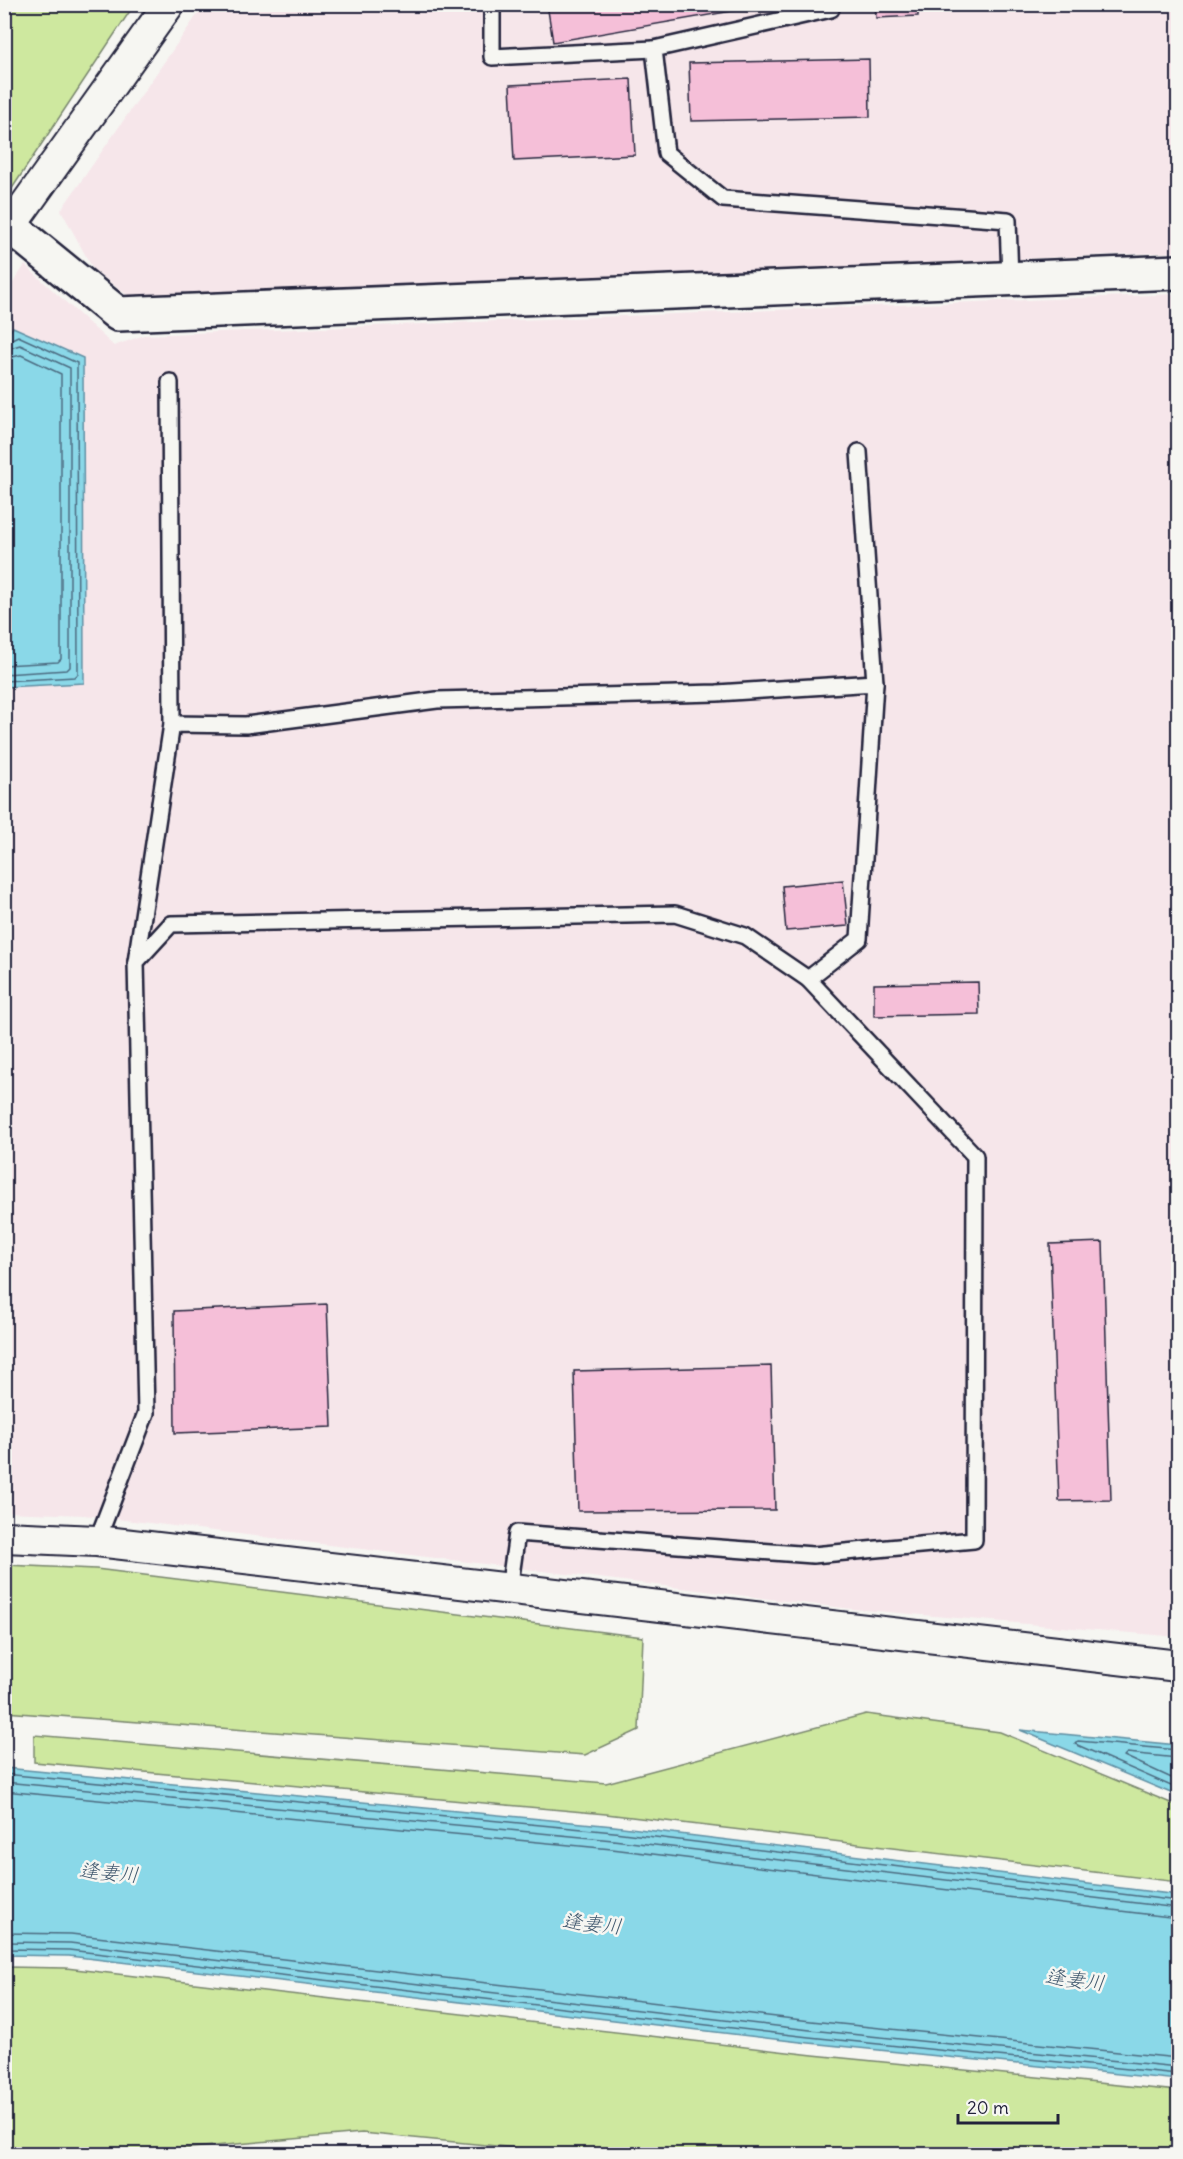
<svg xmlns="http://www.w3.org/2000/svg" width="1183" height="2159" viewBox="0 0 1183 2159" font-family="Delius,'Klee One',sans-serif">
  <style>
    .built { fill: #f6e6ea }
    .green { fill: #cee89f; stroke: #78856d; stroke-width: 1.5 }
    .water { fill: #8ad8e8; stroke: #608fa3; stroke-width: 1.5 }
    .lines { fill: none; stroke-linecap: round; stroke-linejoin: round }
    .shore { stroke: #4c6b80; stroke-width: 1.5 }
    .building { fill: #f5bfd8; stroke: #22223b; stroke-width: 1.5 }
    .service-casing { stroke: #22223b; stroke-width: 20 }
    .minor-casing { stroke: #22223b; stroke-width: 34 }
    .tertiary-casing { stroke: #22223b; stroke-width: 38 }
    .service { stroke: #f6f6f2; stroke-width: 15 }
    .minor { stroke: #f6f6f2; stroke-width: 30 }
    .tertiary { stroke: #f6f6f2; stroke-width: 33 }
    .labels { text-anchor: middle; dominant-baseline: central; stroke-width: 5; stroke-linejoin: round; paint-order: stroke }
    .water-label { font-size: 20px; font-style: italic; fill: #41596f; stroke: #f6f6f2 }
  </style>
  <rect width="100%" height="100%" fill="#f6f6f2"/>
  <filter id="ink" filterUnits="userSpaceOnUse"><feTurbulence type="fractalNoise" baseFrequency=".0167" numOctaves="2"/><feDisplacementMap in="SourceGraphic" scale="12" xChannelSelector="R" yChannelSelector="G"/><feConvolveMatrix kernelMatrix="1 2 1 2 8 2 1 2 1" color-interpolation-filters="sRGB"/></filter>
  <g filter="url(#ink)">
    <g class="built">
      <polygon points="204,5 1178,5 1178,252 132,299 93,269 61,210"/>
      <polygon points="25,265 114,346 144,335 1178,294 1178,1637 852,1609 84,1515 5,1512 4,296"/>
    </g>
    <g class="green">
      <polygon points="5,4 134,5 5,199 4,5"/>
      <polygon points="5,1565 96,1569 643,1637 639,1730 585,1755 5,1712"/>
      <polygon points="866,1714 1000,1732 1178,1806 1178,1882 606,1814 34,1762 34,1735 606,1783"/>
      <polygon points="5,1967 66,1968 813,2055 1178,2091 1178,2154 579,2154 362,2133 122,2154 5,2154"/>
    </g>
    <g class="water">
      <polygon points="13,327 83,358 84,683 5,687 4,341"/>
      <polygon points="1020,1730 1178,1745 1178,1796"/>
      <polygon points="5,1768 614,1826 1178,1895 1178,2080 809,2043 69,1956 5,1955"/>
    </g>
    <g class="lines">
      <g class="shore">
        <polyline points="4,343 18,336 77,363 78,674 75,677 4,681"/>
        <polyline points="4,350 20,345 70,368 70,667 67,670 4,674"/>
        <polyline points="4,359 21,355 61,374 61,659 58,662 4,665"/>
        <polyline points="1178,1750 1078,1741 1075,1744 1178,1789"/>
        <polyline points="1178,1758 1127,1753 1124,1756 1178,1781"/>
        <polyline points="4,1774 614,1832 1178,1901"/>
        <polyline points="4,1782 613,1840 1178,1908"/>
        <polyline points="4,1791 612,1849 1178,1918"/>
        <polyline points="4,1933 71,1934 811,2021 1178,2058"/>
        <polyline points="4,1942 70,1943 810,2030 1178,2067"/>
        <polyline points="4,1949 69,1950 809,2037 1178,2074"/>
      </g>
    </g>
    <g class="building">
      <polygon points="547,4 772,4 553,42"/>
      <polygon points="875,4 918,4 918,16 876,18"/>
      <polygon points="869,59 870,117 691,121 689,63"/>
      <polygon points="631,79 635,155 514,161 510,85"/>
      <polygon points="843,880 848,926 786,931 782,886"/>
      <polygon points="978,982 979,1014 874,1016 874,984"/>
      <polygon points="1103,1242 1111,1500 1059,1501 1050,1244"/>
      <polygon points="327,1304 332,1427 175,1433 174,1311"/>
      <polygon points="771,1366 775,1510 578,1511 574,1371"/>
    </g>
    <g class="lines">
      <defs>
        <g id="service">
          <polyline points="492,4 492,57 654,49"/>
          <polyline points="831,4 831,9 654,49 666,153 723,199 1008,220 1010,279"/>
          <polyline points="170,382 172,724"/>
          <polyline points="859,452 875,683"/>
          <polyline points="136,962 172,724 246,725 437,700 717,693 875,683 859,939 808,979"/>
          <polyline points="97,1541 146,1413 136,962 171,924 675,914 745,936 808,979 975,1156 974,1540 813,1555 517,1533 509,1590"/>
        </g>
        <g id="minor">
          <polyline points="4,235 169,4"/>
          <polyline points="4,1537 97,1541 1178,1666"/>
        </g>
        <polyline id="tertiary" points="10,226 118,314 1178,272"/>
      </defs>
      <use href="#service" class="service-casing"/>
      <use href="#minor" class="minor-casing"/>
      <use href="#tertiary" class="tertiary-casing"/>
      <use href="#service" class="service"/>
      <use href="#minor" class="minor"/>
      <use href="#tertiary" class="tertiary"/>
    </g>
  </g>
  <g class="labels">
    <g class="water-label">
      <text transform="translate(109 1872) rotate(5)">逢妻川</text>
      <text transform="translate(592 1923) rotate(6)">逢妻川</text>
      <text transform="translate(1075 1979) rotate(7)">逢妻川</text>
    </g>
  </g>
  <rect width="1183" height="2159" fill="none" stroke="#f6f6f2" stroke-width="24"/>
  <rect x="12" y="12" width="1159" height="2135" fill="none" stroke="#22223b" stroke-width="2" filter="url(#ink)"/>
  <path d="M958 2114v9h100v-9" fill="none" stroke="#22223b" stroke-width="3"/>
  <text x="967" y="2114" font-size="18" fill="#22223b" stroke="#f6f6f2" stroke-width="4.5" paint-order="stroke">20 m</text>
</svg>
